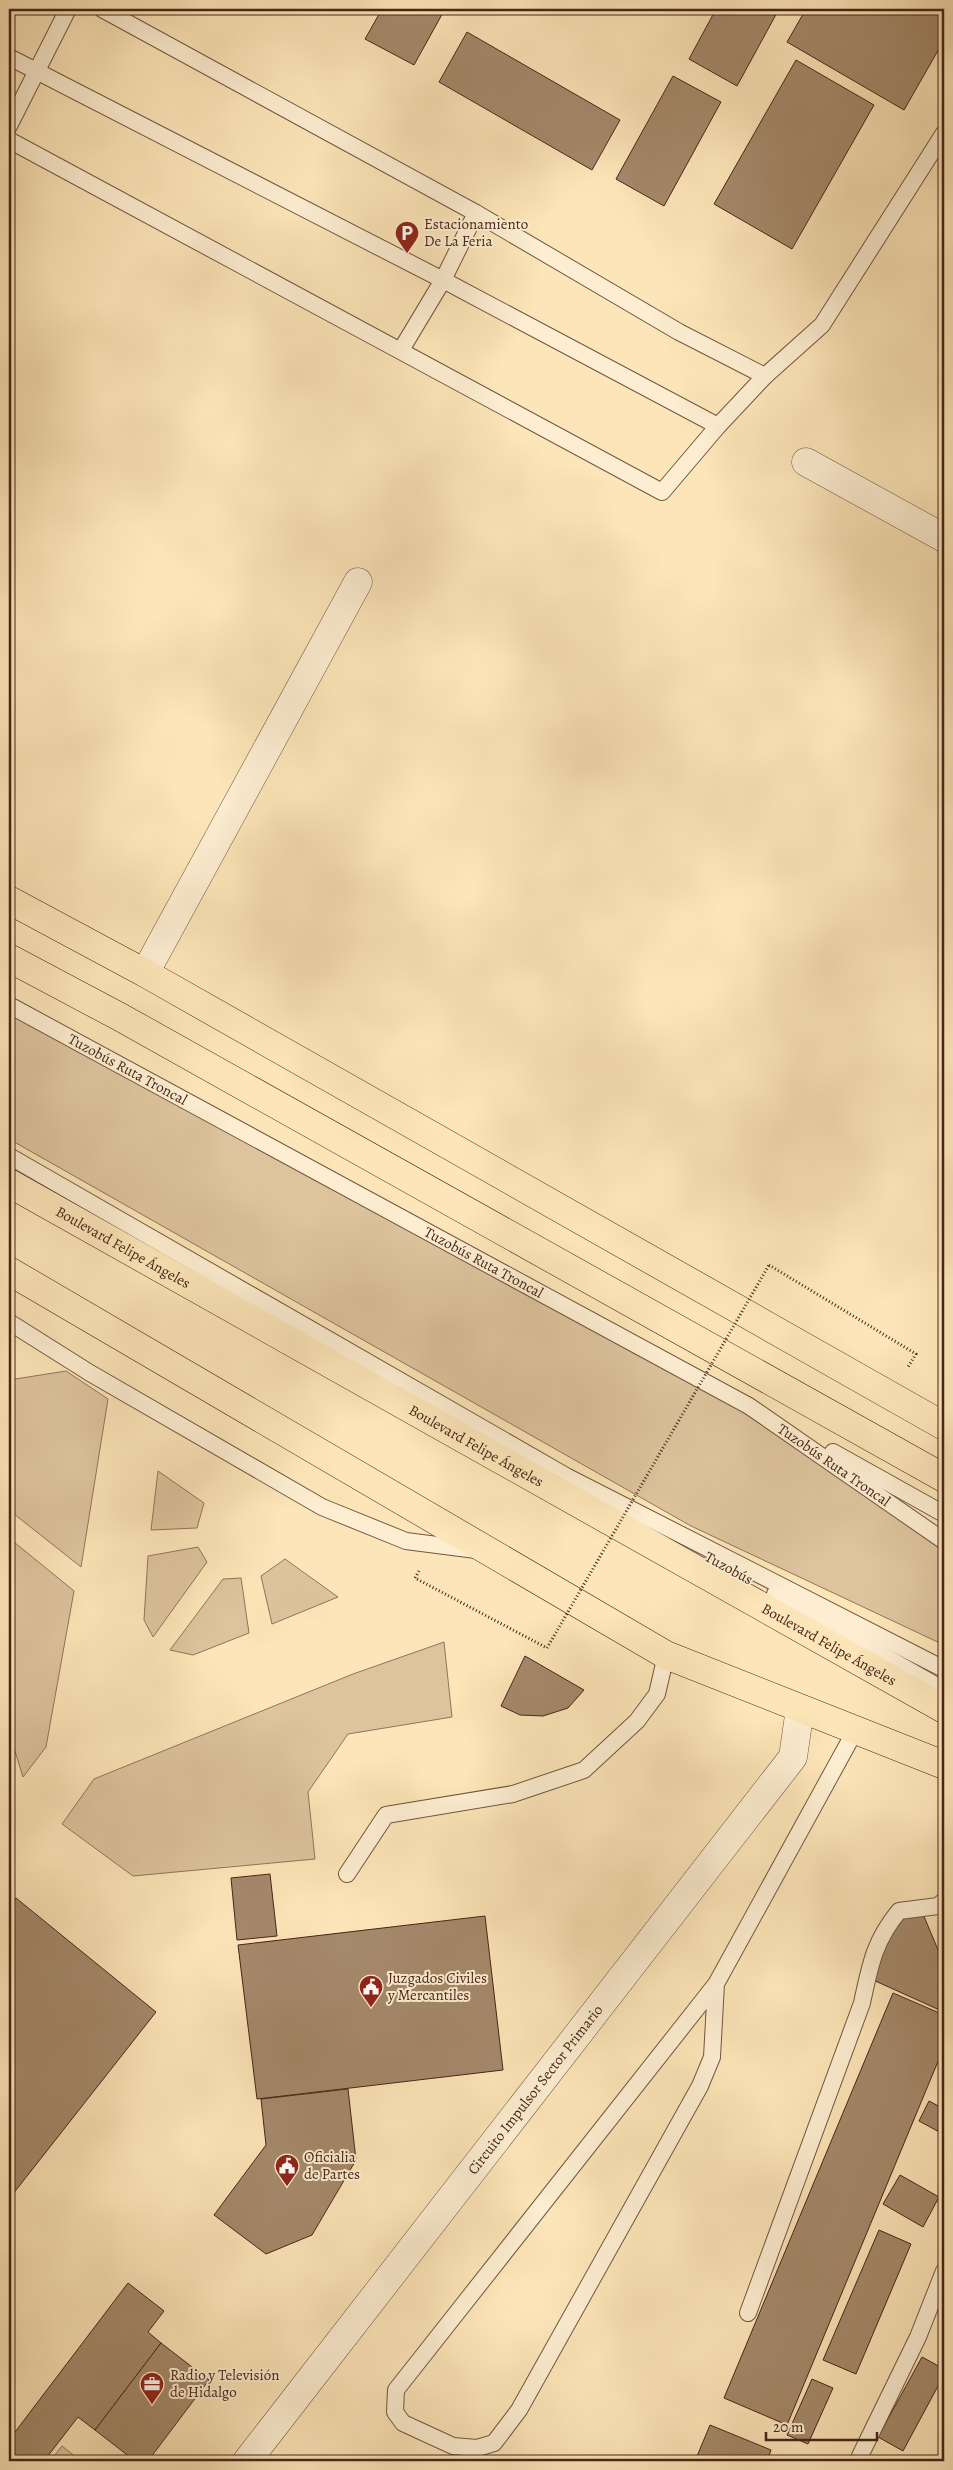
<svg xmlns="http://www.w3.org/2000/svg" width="953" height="2470" viewBox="0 0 953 2470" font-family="Alegreya,serif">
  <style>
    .green { fill: #ddc49d; stroke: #92745a }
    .building { fill: #a5896b; stroke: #472518 }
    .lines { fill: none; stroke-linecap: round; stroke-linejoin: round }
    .lane-casing { stroke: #745540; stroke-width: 18 }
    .street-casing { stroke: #745540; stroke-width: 29 }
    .primary-casing { stroke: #472518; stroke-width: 29 }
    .highway-casing { stroke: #472518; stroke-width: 29 }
    .path { stroke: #472518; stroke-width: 3; stroke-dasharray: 1 2.5; stroke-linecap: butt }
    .lane { stroke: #fdeed1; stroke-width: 16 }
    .street { stroke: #fdeed1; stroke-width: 28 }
    .primary { stroke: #fce5b8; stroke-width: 28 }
    .highway { stroke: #fce5b8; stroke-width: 28 }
    .path-bridge { stroke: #472518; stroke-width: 3; stroke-dasharray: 1 2.5; stroke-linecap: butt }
    .labels { text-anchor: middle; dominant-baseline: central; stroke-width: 4; stroke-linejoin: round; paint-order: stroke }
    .poi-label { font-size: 15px; fill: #472518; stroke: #fdeed1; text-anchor: start }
    .street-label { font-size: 15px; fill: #472518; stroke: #fdeed1 }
  </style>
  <rect width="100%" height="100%" fill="#fce5b8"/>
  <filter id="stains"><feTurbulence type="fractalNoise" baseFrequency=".004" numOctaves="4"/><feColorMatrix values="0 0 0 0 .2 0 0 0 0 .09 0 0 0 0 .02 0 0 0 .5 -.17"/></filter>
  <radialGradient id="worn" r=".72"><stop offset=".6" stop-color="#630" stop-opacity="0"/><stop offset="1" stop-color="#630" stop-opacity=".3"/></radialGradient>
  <g class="green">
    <polygon points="9,1013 746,1412 944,1550 944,1645 691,1526 9,1139"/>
    <polygon points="66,1371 108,1399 81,1567 9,1510 9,1380"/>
    <polygon points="158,1471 204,1503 197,1528 151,1530"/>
    <polygon points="9,1538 74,1591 46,1747 23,1777 9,1732"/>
    <polygon points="198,1547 207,1562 153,1637 144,1620 148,1556"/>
    <polygon points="285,1559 338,1597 272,1624 261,1576"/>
    <polygon points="241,1578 249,1633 193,1655 170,1650 223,1579"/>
    <polygon points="444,1642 452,1717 348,1734 308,1792 315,1859 133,1876 62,1824 94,1779 353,1674"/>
    <polygon points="62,2446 81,2461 50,2461"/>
  </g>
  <g class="building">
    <polygon points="382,9 445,9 414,65 365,39"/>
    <polygon points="716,9 779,9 737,86 689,59"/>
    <polygon points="806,9 944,9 944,40 904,110 787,42"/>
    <polygon points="467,32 620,120 592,170 439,82"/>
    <polygon points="796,60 874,105 792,249 714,204"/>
    <polygon points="673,76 721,102 664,206 616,179"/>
    <polygon points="525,1656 584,1690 568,1708 543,1716 520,1715 501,1706"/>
    <polygon points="270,1874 277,1936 237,1940 231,1878"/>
    <polygon points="16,1898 156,2012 9,2199 9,1908"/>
    <polygon points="901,1913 923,1914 941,1957 944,1958 944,2012 871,1979"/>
    <polygon points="485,1916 503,2070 257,2099 238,1945"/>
    <polygon points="893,1993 944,2015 944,2047 787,2425 724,2398"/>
    <polygon points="348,2089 356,2160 312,2235 266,2254 214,2215 266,2145 261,2099"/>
    <polygon points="929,2101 944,2109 943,2134 919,2121"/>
    <polygon points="900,2175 939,2197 923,2227 883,2204"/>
    <polygon points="879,2230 911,2244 856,2374 823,2360"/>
    <polygon points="128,2283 164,2311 148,2332 161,2343 95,2430 78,2417 44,2461 9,2461 9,2440"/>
    <polygon points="161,2343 209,2380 148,2461 135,2461 95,2430"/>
    <polygon points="922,2357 944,2369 944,2375 903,2451 878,2437"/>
    <polygon points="812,2379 833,2388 808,2444 787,2435"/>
    <polygon points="710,2425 771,2450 767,2461 695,2461"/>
    <polygon points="944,2445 944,2461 935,2461"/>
  </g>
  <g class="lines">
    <defs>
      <g id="lane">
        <polyline points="9,57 443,280 718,426"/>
        <polyline points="9,126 68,9"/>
        <polyline points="9,140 662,492 718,426 765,376 679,332 476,213 102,9"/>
        <polyline points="401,350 443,280 476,213"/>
        <polyline points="765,376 822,325 944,133"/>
        <path id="s1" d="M9,1005L749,1406L944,1541"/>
        <polyline points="9,1156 566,1476 944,1669"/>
        <polyline points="9,1322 90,1373 322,1507 406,1541 476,1550"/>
        <polyline points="833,1452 944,1514"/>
        <polyline points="775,1594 944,1690"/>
        <polyline points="347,1874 386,1815 513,1794 584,1770 637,1721 657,1694 666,1655"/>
        <polyline points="716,1984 712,2057 700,2086 519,2410 494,2443 477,2448 453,2446 403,2423 395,2412 396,2390 716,1984 855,1731"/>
        <path d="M748,2313L862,2003C870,1966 874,1941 899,1911L938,1906L944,1901"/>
        <polyline points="860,2456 918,2337 944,2271"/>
      </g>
      <g id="street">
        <polyline points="806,462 944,538"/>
        <polyline points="145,973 358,582"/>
        <path id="s2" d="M247,2461L793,1757L800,1709"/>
      </g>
      <g id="primary">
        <polyline points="9,900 145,973 944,1426"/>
        <polyline points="9,1271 666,1655 944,1765"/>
      </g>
      <g id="highway">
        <polyline points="9,958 120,1017 944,1478"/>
        <path id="s3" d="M9,1183L944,1709"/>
      </g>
    </defs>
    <use href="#lane" class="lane-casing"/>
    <use href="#street" class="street-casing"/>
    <use href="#primary" class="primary-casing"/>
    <use href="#highway" class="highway-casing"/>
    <g class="path">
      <polyline points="769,1265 916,1354 908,1367"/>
      <polyline points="419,1571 415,1578 547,1648"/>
    </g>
    <use href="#lane" class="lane"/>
    <use href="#street" class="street"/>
    <use href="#primary" class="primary"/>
    <use href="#highway" class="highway"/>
    <polyline class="path-bridge" points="547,1648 769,1265"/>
  </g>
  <defs>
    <symbol id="parking-pin" viewBox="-11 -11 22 30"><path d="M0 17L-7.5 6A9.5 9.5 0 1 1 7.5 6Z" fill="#8f2418" stroke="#fdeed1"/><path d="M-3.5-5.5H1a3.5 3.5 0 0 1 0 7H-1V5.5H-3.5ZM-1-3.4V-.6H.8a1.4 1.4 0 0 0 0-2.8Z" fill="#fff"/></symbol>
    <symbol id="civic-pin" viewBox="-11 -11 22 30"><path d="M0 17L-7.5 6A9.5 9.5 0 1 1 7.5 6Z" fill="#8f2418" stroke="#fdeed1"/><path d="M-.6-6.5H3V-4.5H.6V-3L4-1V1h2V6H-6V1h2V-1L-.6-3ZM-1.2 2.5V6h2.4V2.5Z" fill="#fff"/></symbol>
    <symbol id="office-pin" viewBox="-11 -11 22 30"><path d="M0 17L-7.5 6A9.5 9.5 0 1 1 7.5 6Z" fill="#8f2418" stroke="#fdeed1"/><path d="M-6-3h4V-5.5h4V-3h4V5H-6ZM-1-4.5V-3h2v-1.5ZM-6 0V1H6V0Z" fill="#fff"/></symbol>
  </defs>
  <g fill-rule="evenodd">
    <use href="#parking-pin" x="393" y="219" width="28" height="38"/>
    <use href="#civic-pin" x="357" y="1973" width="28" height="38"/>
    <use href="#civic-pin" x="273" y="2152" width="28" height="38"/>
    <use href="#office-pin" x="138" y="2370" width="28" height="38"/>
  </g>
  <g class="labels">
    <g class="poi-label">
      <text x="424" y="224">Estacionamiento<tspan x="424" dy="17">De La Feria</tspan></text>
      <text x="388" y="1978">Juzgados Civiles<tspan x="388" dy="17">y Mercantiles</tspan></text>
      <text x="304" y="2157">Oficialia<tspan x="304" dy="17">de Partes</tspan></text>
      <text x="170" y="2375">Radio y Televisión<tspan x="170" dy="17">de Hidalgo</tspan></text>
    </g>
    <g class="street-label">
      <text stroke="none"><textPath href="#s1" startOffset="135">Tuzobús Ruta Troncal</textPath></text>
      <text stroke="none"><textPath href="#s3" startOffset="131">Boulevard Felipe Ángeles</textPath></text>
      <text stroke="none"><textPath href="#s1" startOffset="540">Tuzobús Ruta Troncal</textPath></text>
      <text stroke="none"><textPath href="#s3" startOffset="536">Boulevard Felipe Ángeles</textPath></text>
      <text stroke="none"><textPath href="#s1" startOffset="945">Tuzobús Ruta Troncal</textPath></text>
      <text transform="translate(729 1568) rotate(29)">Tuzobús</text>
      <text stroke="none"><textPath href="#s3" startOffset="941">Boulevard Felipe Ángeles</textPath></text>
      <text stroke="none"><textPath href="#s2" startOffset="470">Circuito Impulsor Sector Primario</textPath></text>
    </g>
  </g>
  <rect width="953" height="2470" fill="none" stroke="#fce5b8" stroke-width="30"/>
  <rect x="10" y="10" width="933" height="2450" fill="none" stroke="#472518" stroke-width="2.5"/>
  <rect x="15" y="15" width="923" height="2440" fill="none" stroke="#472518"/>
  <path d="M766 2432v8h111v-8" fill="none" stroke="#472518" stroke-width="2.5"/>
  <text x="773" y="2432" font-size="15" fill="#472518" stroke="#fdeed1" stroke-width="4" paint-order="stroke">20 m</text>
  <rect width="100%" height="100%" filter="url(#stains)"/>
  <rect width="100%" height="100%" fill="url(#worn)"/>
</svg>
